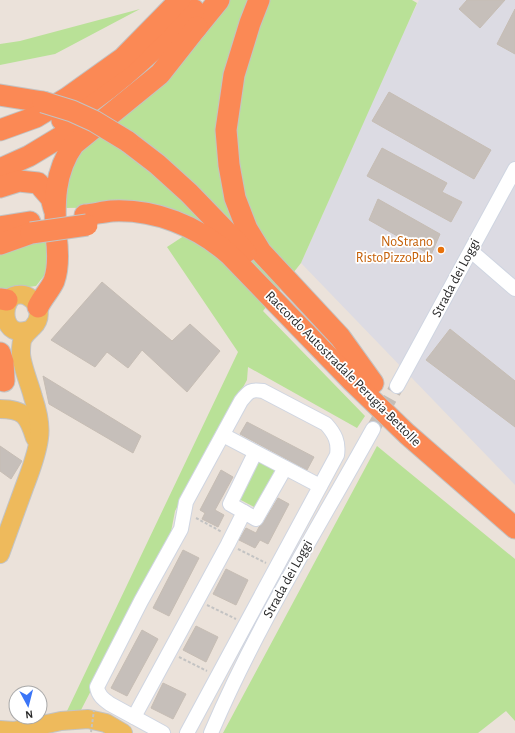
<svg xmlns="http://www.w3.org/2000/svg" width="515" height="733" viewBox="0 0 515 733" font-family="'Alegreya Sans',sans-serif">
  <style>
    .industrial { fill: #dcdbe3 }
    .green { fill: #b9e197 }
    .building { fill: #c6bfba; stroke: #c6bdb4 }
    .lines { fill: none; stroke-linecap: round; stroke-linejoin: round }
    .minor-tunnel { stroke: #c4bdb6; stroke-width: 14; stroke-dasharray: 14 7; stroke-linecap: butt }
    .minor-casing { stroke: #cfd5e1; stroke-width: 16 }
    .major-casing { stroke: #c3c3c3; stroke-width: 20 }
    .highway-casing { stroke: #c3c3c3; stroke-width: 23 }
    .path { stroke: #c3c3c3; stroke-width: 2; stroke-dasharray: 3 2; stroke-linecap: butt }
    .minor { stroke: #fff; stroke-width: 14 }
    .major { stroke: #eeba5c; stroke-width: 18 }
    .highway { stroke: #fb8955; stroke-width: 21 }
    .highway-bridge-casing { stroke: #c3c3c3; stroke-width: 23; stroke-linecap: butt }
    .path-bridge { stroke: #c3c3c3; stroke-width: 2; stroke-dasharray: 3 2; stroke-linecap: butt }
    .highway-bridge { stroke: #fb8955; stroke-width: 21 }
    .food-dot { fill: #e8710a; stroke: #fff; stroke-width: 1.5 }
    .labels { text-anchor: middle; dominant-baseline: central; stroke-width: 3.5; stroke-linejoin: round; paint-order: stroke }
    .food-label { font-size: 14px; fill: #c56008; stroke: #fff; text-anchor: end }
    .street-label { font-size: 14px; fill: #282828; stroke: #fff }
  </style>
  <rect width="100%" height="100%" fill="#ebe2da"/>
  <polygon class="industrial" points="419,0 515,0 515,485 301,263 397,46"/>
  <g class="green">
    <polygon points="230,0 412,0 417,3 301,263 263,311 365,416 357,428 248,367 247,380 175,511 170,537 81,710 67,711 238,352 167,247 199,226 150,207 62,208 72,154 166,79"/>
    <polygon points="140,9 55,54 0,65 0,44 20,41"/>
    <polygon points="50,239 47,272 36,286 0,291 0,248"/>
    <polygon points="377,446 515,559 515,721 506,711 478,733 223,733"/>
    <polygon points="257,461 279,472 258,509 237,498"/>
  </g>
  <g class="building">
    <polygon points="467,0 505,0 480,28 459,9"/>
    <polygon points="515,9 515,54 497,44"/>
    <polygon points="389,92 491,150 474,179 372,121"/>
    <polygon points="382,148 447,183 442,192 462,202 451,222 367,176"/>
    <polygon points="378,199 440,234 431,255 369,220"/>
    <polygon points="102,282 172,341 190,324 220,351 187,392 142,350 128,368 107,352 95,367 51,340"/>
    <polygon points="450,329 515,381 515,427 426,360"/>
    <polygon points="43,376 141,436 133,453 49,404"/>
    <polygon points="247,422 314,457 307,470 240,434"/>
    <polygon points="0,446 22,461 11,479 0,471"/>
    <polygon points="221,470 233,477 215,510 224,515 218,527 202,519 205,513 200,510"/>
    <polygon points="278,498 289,504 268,544 260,540 255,548 239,540 246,528 256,533 259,527 263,523"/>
    <polygon points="183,550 199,558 169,616 153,608"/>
    <polygon points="226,569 248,580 236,605 213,594"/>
    <polygon points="196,626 218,637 206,662 183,650"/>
    <polygon points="142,630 158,639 127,696 111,688"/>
    <polygon points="163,683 186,694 173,719 151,708"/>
  </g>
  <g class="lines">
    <polyline class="minor-tunnel" points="373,429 397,386"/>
    <defs>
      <g id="minor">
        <polyline points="471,251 515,289"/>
        <polyline points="397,386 515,169"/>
        <polyline points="223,435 320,486"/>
        <polyline points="244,512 230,504 255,453"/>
        <polyline points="134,717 228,544 244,512 256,519 285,468"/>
        <path d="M163,733L110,704C103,699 98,695 97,687L141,601L181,529L186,502L241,401C249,391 251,389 263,391L326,424C335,434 339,442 337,455L187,733"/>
        <path d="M211,733C256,627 317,530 373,429"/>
      </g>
      <g id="major">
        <path d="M0,409C24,409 28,416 35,438"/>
        <path d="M0,554C8,532 16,510 24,488C30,472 37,455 39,438C41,425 37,409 33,397C30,385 21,364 21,353C21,348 21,342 23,338C26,333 30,330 33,327C42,318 40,304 30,298C25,294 18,294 13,296C0,306 3,339 29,330"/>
        <polyline points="0,730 14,731 61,721 88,719 106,723 123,733"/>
      </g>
      <g id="highway">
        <polyline points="259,0 250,23 234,75 226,130 229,165 235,198 247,229 261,252 340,337 373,383"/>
        <polyline points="187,37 197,27 219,0"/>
        <polyline points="0,95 43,102"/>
        <path d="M62,120C109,93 148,55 187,18L194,10"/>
        <polyline points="0,130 36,117 67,98 123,58 180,0"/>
        <polyline points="127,141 157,164 189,193 246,252"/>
        <polyline points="0,169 29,156 87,121"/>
        <polyline points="0,187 19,181 38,183 51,198 54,209"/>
        <path d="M85,215C94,214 103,212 112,211C155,209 197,226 229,254L352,381L407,434L515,528"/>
        <polyline points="0,227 30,222"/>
        <polyline points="0,244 31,233"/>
        <polyline points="0,299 7,300"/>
        <path d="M38,307C42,298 50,290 54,281C59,267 58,250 56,235C54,203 54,172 74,144L160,74L197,27"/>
        <polyline points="0,353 3,362 4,381"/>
      </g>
    </defs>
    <use href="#minor" class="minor-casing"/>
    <use href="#major" class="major-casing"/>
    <use href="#highway" class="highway-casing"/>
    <g class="path">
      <polyline points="196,518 222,532"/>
      <polyline points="238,549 266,563"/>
      <polyline points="207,605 236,619"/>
      <polyline points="179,657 207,671"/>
    </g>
    <use href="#minor" class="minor"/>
    <use href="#major" class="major"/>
    <use href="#highway" class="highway"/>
    <defs>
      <g id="highway-bridge">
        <polyline points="43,102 72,111 94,121 127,141"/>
        <polyline points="31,233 87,225"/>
      </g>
    </defs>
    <use href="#highway-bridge" class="highway-bridge-casing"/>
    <polyline class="path-bridge" points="91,732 94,710"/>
    <use href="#highway-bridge" class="highway-bridge"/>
  </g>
  <circle class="food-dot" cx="441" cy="250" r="4"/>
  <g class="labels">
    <g class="food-label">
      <text x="433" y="242">NoStrano<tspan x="433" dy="16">RistoPizzoPub</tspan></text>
    </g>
    <g class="street-label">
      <text transform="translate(456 278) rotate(-62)">Strada dei Loggi</text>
      <text transform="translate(343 369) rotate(45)">Raccordo Autostradale Perugia-Bettolle</text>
      <text transform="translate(288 579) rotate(-61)">Strada dei Loggi</text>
    </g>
  </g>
  <g transform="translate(28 705) rotate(173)"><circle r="19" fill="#ffffff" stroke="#a9a9a9"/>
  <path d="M0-3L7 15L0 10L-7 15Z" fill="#3b75f7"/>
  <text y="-6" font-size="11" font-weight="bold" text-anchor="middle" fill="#282828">N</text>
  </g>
</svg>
